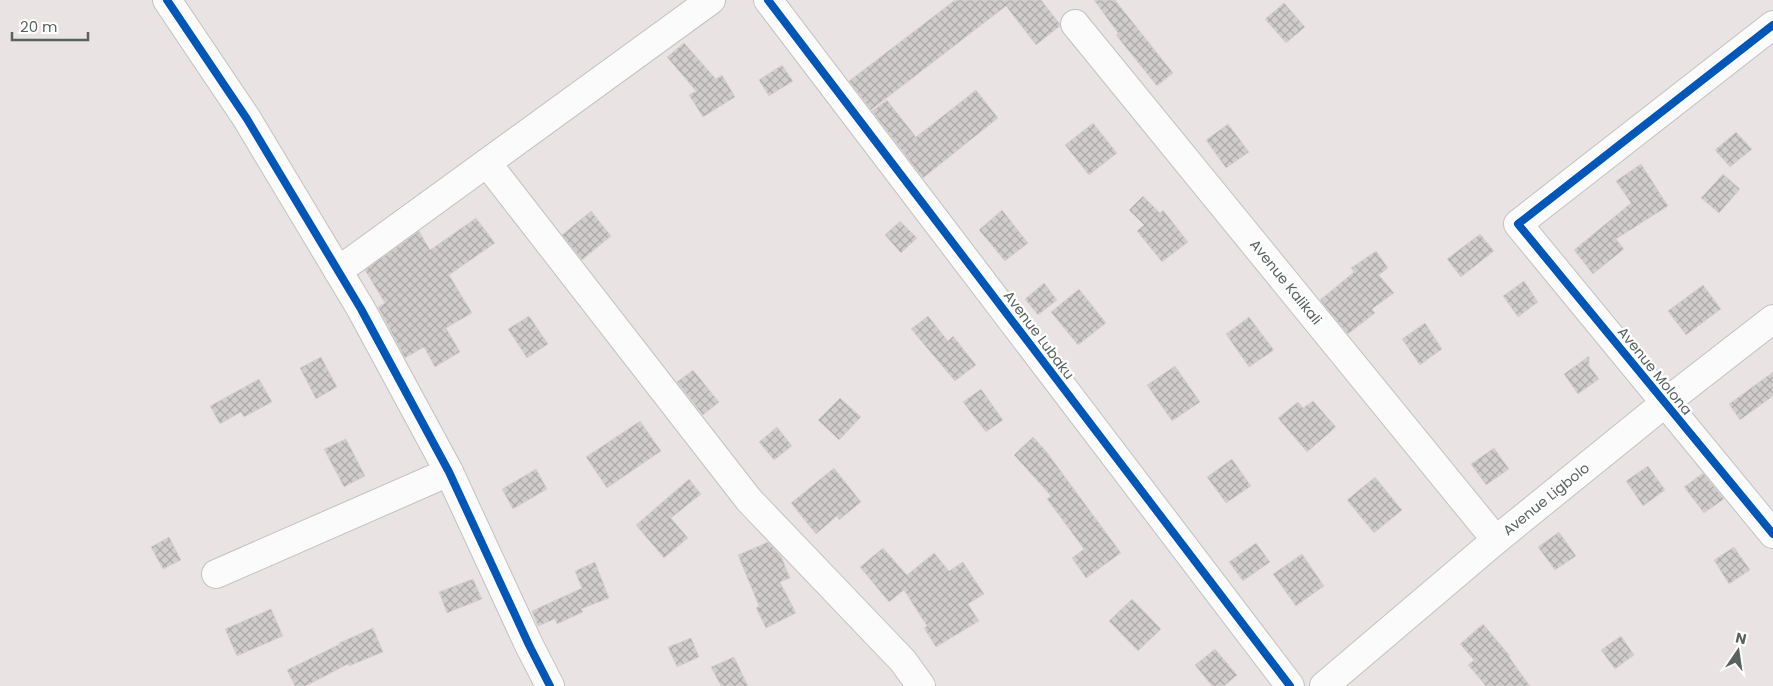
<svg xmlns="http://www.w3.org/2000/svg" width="1773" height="686" viewBox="0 0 1773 686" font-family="Poppins,sans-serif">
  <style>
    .building { fill: url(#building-cross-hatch); stroke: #d8d2d4 }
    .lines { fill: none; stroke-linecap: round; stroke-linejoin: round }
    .minor-casing { stroke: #c1c2c1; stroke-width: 30 }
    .minor { stroke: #fcfbfb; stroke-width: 28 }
    .cycleway-casing { stroke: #fff; stroke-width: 11 }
    .cycleway { stroke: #0057b8; stroke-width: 8 }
    .labels { text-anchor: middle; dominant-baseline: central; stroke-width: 4.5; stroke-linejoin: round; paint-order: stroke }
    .street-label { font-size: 14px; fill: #59625e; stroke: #fff }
  </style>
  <defs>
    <pattern id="building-cross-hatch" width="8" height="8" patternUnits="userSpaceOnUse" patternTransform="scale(1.25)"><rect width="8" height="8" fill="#d0cccc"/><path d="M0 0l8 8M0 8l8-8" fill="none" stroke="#aca9a9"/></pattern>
  </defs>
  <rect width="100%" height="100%" fill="#e9e3e4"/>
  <g class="building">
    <polygon points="955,0 1041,0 1060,24 1060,26 1036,45 1006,6 871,110 849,81"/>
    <polygon points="1094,0 1115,0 1173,73 1157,86 1116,35 1118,33"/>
    <polygon points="1284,3 1305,27 1286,43 1265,19"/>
    <polygon points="684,43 716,79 722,75 735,97 703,117 689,95 696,91 667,57"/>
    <polygon points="782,65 793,81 769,96 759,80"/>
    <polygon points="976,90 998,118 923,178 872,111 887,100 916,137"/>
    <polygon points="1093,123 1117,153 1089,175 1065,145"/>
    <polygon points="1228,124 1249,152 1226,168 1206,140"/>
    <polygon points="1736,132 1752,149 1730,167 1715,150"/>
    <polygon points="1641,164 1668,206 1616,239 1624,249 1593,274 1574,250 1631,203 1616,181"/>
    <polygon points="1723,174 1740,189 1719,213 1701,198"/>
    <polygon points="1143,196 1160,213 1163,210 1188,242 1162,262 1137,231 1144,225 1129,210"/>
    <polygon points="1002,210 1028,243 1005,261 979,230"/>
    <polygon points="591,211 611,236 582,260 562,235"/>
    <polygon points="476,218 495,243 449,275 472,313 446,328 460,352 435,367 424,347 405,358 378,307 385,303 365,270 419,231 430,250"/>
    <polygon points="900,221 917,238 901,253 885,235"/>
    <polygon points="1480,234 1494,251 1461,277 1447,259"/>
    <polygon points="1376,251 1388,268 1379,275 1394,293 1372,309 1375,313 1348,334 1320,300 1354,272 1351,268"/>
    <polygon points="1524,281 1538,302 1518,317 1503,296"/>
    <polygon points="1044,283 1057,300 1038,315 1025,299"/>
    <polygon points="1703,285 1721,309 1686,335 1668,311"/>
    <polygon points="1079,289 1106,323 1078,345 1051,312"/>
    <polygon points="529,316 548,344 527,358 508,329"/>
    <polygon points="928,316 948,341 953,336 976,365 955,381 911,329"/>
    <polygon points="1249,317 1274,350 1249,367 1226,334"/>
    <polygon points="1425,323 1442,349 1420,365 1402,339"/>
    <polygon points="1589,356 1589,366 1599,379 1578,394 1564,374"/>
    <polygon points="321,357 337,387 316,399 300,368"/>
    <polygon points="1175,366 1200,402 1172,421 1147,385"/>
    <polygon points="693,370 719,402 703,415 677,382"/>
    <polygon points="1773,372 1773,396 1740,420 1729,404"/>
    <polygon points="259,379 272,402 244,417 241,412 220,424 210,406"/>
    <polygon points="981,389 1003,420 986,432 963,402"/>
    <polygon points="840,398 861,417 839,440 818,420"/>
    <polygon points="1313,401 1336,427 1307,452 1278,418 1298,402 1303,408"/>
    <polygon points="640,421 661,451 607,488 586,457"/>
    <polygon points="777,427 792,446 774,460 759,442"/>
    <polygon points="1033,437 1046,451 1121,553 1086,578 1072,558 1084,549 1047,499 1051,496 1014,455"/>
    <polygon points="346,439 365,476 344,487 324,449"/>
    <polygon points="1494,448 1509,469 1486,485 1471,464"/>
    <polygon points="1232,459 1251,486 1226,503 1207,477"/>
    <polygon points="1648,466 1665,490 1643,506 1626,481"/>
    <polygon points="834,468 861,502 839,520 837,516 816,534 791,503"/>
    <polygon points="536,469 547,489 513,509 502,489"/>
    <polygon points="1703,473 1724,499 1704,513 1684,487"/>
    <polygon points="1375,477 1402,510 1374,533 1347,500"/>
    <polygon points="689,479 701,494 671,518 688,538 664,558 636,525"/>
    <polygon points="1559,532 1576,556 1555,570 1538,547"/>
    <polygon points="169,537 181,560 163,569 151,547"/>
    <polygon points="768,542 781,556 790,578 780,582 796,613 766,628 756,608 759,606 738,555"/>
    <polygon points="1256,543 1270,562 1243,581 1229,562"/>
    <polygon points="1734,547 1750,570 1729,584 1714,560"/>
    <polygon points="883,548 907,575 934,553 949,571 963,562 984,594 968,604 979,621 936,647 924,628 927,626 904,590 889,602 860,567"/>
    <polygon points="1302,554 1324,586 1296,606 1273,574"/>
    <polygon points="595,562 609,598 581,609 583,612 557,624 555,619 538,626 532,611 582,588 575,571"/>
    <polygon points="473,579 482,599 447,613 439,592"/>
    <polygon points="1132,599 1161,629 1138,651 1109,621"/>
    <polygon points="271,609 283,636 237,656 225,629"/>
    <polygon points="1483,624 1510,656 1509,657 1530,686 1486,686 1468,665 1474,660 1460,644"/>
    <polygon points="373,628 383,652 349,666 348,664 306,686 295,686 287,670 340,644 339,643"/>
    <polygon points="1621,636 1634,655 1615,669 1601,650"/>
    <polygon points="691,638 699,657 677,667 668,647"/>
    <polygon points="1215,649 1237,675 1224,686 1212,686 1195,665"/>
    <polygon points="734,657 748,686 721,686 711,667"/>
  </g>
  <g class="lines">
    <defs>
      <g id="minor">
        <polyline points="167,0 247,119 361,309 449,472 529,645 550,686"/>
        <polyline points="768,0 1290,686"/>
        <polyline points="1075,24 1496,540"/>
        <polyline points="1773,25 1518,224 1773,534"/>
        <polyline points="487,163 749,500 903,661 921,686"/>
        <polyline points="338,271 711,0"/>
        <polyline points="216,574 449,472"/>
        <polyline points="1324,686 1496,540 1665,403 1773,319"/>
      </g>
    </defs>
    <use href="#minor" class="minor-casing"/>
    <use href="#minor" class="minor"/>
    <defs>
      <g id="cycleway">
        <polyline points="167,0 247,119 361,309 449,472 529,645 550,686"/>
        <polyline points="768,0 1290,686"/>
        <polyline points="1773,25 1518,224 1773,534"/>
      </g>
    </defs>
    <use href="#cycleway" class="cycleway-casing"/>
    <use href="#cycleway" class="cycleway"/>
  </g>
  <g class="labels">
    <g class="street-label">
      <text transform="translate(1286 282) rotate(51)">Avenue Kalikali</text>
      <text transform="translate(1039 335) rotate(53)">Avenue Lubaku</text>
      <text transform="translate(1655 371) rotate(51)">Avenue Molona</text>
      <text transform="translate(1546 499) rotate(-39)">Avenue Ligbolo</text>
    </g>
  </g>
  <g transform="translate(1738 651) rotate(13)" stroke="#ffffff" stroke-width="4" paint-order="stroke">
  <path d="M0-4L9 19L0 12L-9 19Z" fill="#59625e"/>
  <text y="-8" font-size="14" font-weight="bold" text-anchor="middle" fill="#59625e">N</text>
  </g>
  <path d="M12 32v8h76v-8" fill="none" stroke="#59625e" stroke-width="2.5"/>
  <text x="20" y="32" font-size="15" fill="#59625e" stroke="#ffffff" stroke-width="4" paint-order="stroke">20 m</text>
</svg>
